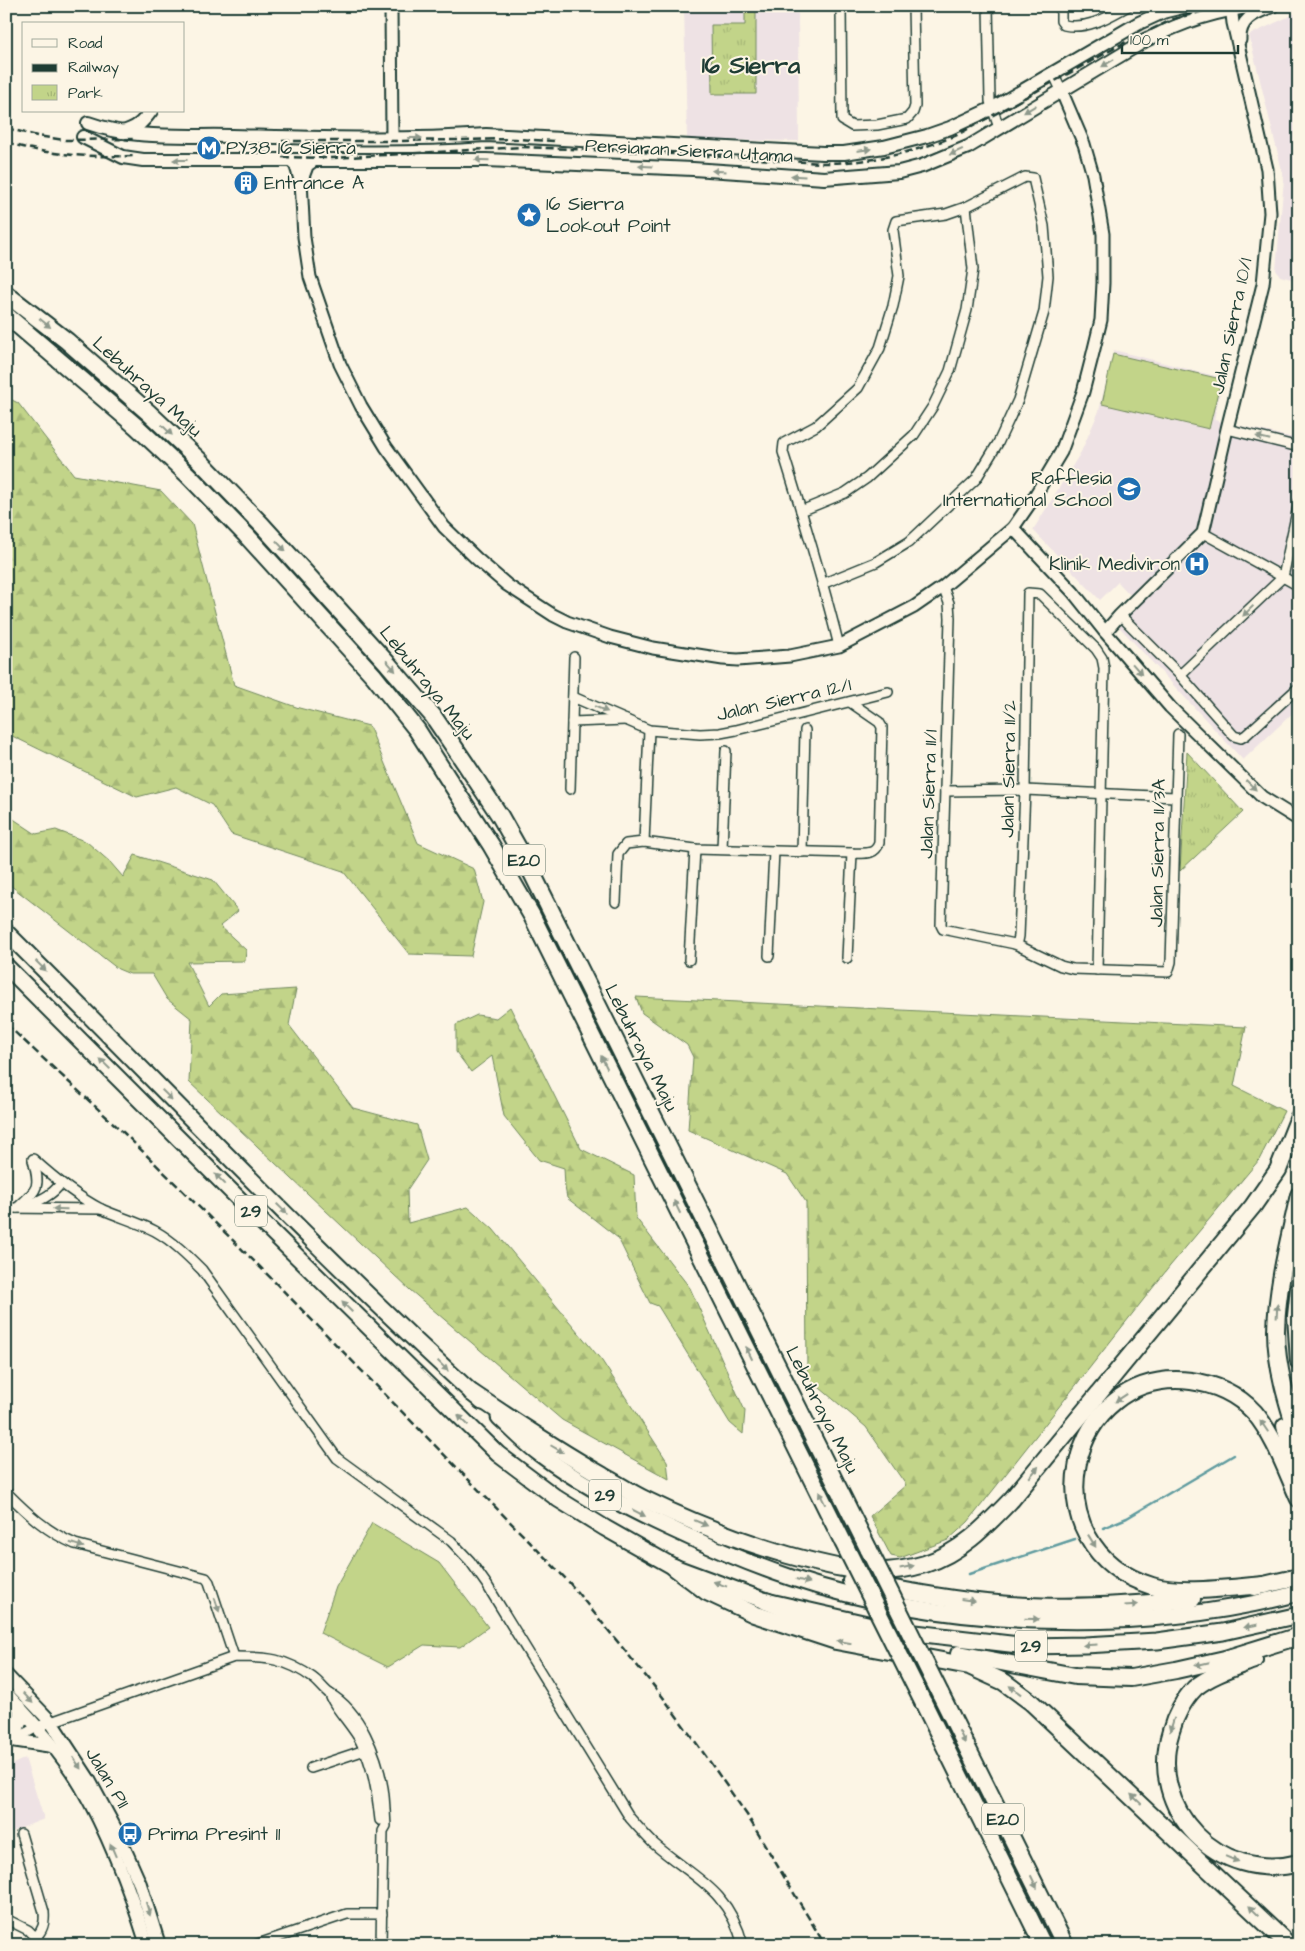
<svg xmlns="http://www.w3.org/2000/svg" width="1305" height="1951" viewBox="0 0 1305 1951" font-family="'Architects Daughter',sans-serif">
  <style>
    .built { fill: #eee2e4 }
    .green { fill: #c2d489; stroke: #70885e }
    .forest { fill: url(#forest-firs); stroke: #70885e }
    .park { fill: url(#park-tufts); stroke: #70885e }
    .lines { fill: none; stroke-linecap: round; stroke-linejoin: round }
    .stream { stroke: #5f9b9f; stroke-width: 2.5 }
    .minor-casing { stroke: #1f3d34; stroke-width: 12 }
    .tertiary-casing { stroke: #1f3d34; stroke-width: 15 }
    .secondary-casing { stroke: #1f3d34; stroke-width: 16 }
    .trunk-casing { stroke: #1f3d34; stroke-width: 19 }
    .motorway-casing { stroke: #1f3d34; stroke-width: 20 }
    .minor { stroke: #fcf5e5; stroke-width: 9 }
    .tertiary { stroke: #fcf5e5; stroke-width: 11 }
    .secondary { stroke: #fcf5e5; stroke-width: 12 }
    .trunk { stroke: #fcf5e5; stroke-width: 15 }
    .motorway { stroke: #fcf5e5; stroke-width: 16 }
    .rail { stroke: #1f3d34; stroke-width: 2.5; stroke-dasharray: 8 4; stroke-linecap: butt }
    .motorway-bridge-casing { stroke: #1f3d34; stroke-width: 20; stroke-linecap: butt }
    .motorway-bridge { stroke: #fcf5e5; stroke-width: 16 }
    .oneway { fill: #8e998c }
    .labels { text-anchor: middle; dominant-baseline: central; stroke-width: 4; stroke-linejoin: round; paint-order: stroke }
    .shield { fill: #fcf5e5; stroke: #617469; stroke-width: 1 }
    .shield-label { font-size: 18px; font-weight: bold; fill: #1f3d34 }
    .poi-label { font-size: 19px; fill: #1f3d34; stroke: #fcf5e5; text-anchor: start }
    .street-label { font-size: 19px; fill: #1f3d34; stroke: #fcf5e5 }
    .district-label { font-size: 24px; font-weight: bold; fill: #1f3d34; stroke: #fcf5e5 }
  </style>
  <defs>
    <pattern id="forest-firs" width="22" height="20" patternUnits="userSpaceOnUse" patternTransform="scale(1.25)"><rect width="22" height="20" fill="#c2d489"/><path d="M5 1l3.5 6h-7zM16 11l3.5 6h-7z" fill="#a6b777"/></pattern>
    <pattern id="park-tufts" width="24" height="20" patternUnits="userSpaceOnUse" patternTransform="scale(1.25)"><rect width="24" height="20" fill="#c2d489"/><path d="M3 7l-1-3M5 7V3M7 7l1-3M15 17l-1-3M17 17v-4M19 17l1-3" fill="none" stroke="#a6b777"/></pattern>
  </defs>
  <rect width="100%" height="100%" fill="#fcf5e5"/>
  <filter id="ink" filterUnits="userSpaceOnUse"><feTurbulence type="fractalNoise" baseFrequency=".02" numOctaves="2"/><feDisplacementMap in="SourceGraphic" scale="10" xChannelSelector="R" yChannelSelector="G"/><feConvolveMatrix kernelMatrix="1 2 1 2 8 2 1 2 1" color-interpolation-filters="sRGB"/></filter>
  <g filter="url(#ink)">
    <g class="built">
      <polygon points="684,6 798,6 799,141 687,140"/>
      <polygon points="1299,12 1299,281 1280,276 1276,270 1284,179 1249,35"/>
      <polygon points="1114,350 1223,378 1214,420 1299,439 1299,707 1243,760 1110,617 1130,595 1118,582 1100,600 1033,530 1081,452 1099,411"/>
      <polygon points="25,1758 44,1819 6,1834 6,1768"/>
    </g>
    <g class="green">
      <polygon points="1113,354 1221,379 1209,429 1102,404"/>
      <polygon points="372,1523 439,1563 488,1627 460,1647 424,1645 388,1667 320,1633 336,1587"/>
    </g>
    <g class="forest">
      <polygon points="6,397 18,403 74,475 161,491 192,524 234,685 299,708 369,726 418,843 474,869 483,902 471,956 409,954 343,871 231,834 212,805 176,787 137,797 6,733"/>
      <polygon points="6,814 36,834 56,830 87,842 110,862 123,877 135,855 213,880 238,911 220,926 246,950 245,961 187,962 209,1006 221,994 296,989 289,1025 353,1108 417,1125 427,1160 407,1190 408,1223 468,1207 493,1229 602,1361 667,1461 669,1479 562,1420 410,1290 189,1082 192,1019 167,999 152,974 130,974 118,969 6,882"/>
      <polygon points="636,997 1246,1027 1234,1086 1284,1111 1259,1160 1170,1266 968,1522 948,1540 900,1558 891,1556 870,1516 906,1485 866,1427 807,1377 806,1202 787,1174 688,1130 693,1057 687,1045 642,1013"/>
      <polygon points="510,1007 581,1149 634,1175 636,1218 690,1288 745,1411 743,1434 730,1423 658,1306 650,1303 618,1238 567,1198 565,1187 564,1168 539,1160 504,1116 492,1056 471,1072 456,1052 456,1025 477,1015 496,1018"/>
    </g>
    <g class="park">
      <polygon points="745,6 756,6 756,94 712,94 711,25 745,25"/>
      <polygon points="1187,752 1243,812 1180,871"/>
    </g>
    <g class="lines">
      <g class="stream">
        <polyline points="1103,1528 1127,1518 1234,1455"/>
        <polyline points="969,1574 1075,1539"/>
      </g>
      <defs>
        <g id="minor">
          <polyline points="841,6 842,120 852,126 877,125 907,119 913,112 915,106 913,6"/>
          <polyline points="988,6 990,101 999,128"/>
          <path d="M1061,6V21L1064,25C1088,30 1108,17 1128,6"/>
          <polyline points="1053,73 1061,90"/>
          <polyline points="1227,429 1299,447"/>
          <polyline points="801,511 845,493 867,478 914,435 933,406 950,371 967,310 973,269 966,207"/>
          <polyline points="1203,533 1299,586"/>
          <path d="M822,584L876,562L909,542L976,479L998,443L1018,400L1044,312L1048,276L1044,226L1033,178L1025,177L966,207L946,214L896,221L893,230L899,276L893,306L880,348L858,388L816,426L784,443L783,452C803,516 823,581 839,646"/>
          <polyline points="943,587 949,603 950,618 941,925 943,929 1015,944 1061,966 1073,969 1168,972 1171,962 1178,734"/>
          <polyline points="1120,615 1180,675 1234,736 1241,738 1246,735 1299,687"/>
          <polyline points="1180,675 1283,577 1299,502"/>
          <polyline points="573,697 649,730 700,734 720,733 736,730 888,692"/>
          <polyline points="572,722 626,720"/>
          <polyline points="570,789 574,657"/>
          <polyline points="945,791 1025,790 1175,797"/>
          <polyline points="644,842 649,730"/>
          <polyline points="722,849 726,751"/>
          <polyline points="802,852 805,730"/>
          <path d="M616,902L618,854L626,844L644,842L695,849L852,853C863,853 875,856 879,843L882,727L879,722L850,702"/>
          <polyline points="1015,944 1018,941 1019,936 1025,790 1028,593 1040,594 1096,649 1102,658 1104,668 1097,970"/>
          <polyline points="769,956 774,851"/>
          <polyline points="847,958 852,853"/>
          <polyline points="689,960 695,849"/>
          <path d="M33,1159C54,1178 76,1196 101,1209C119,1217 138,1222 155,1231C173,1241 188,1256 202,1270L337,1458L451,1541L470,1561L487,1585L630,1818C637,1826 645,1835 653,1843C693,1878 728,1888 743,1945"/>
          <path d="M24,1206C39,1201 52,1196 61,1183"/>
          <polyline points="6,1208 101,1209"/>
          <path d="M17,1208C38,1189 41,1188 33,1160"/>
          <path d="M6,1492C27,1513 47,1532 75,1544L206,1578L209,1582L234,1657"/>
          <path d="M330,1694C331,1703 354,1728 360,1740C373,1765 377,1792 380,1820"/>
          <path d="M6,1744L37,1727L234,1657C267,1657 285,1658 313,1678C319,1682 324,1690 330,1694C360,1711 377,1755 383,1788C385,1800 385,1814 386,1826L383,1831L381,1945"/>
          <polyline points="311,1768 365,1750"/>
          <path d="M21,1834L44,1912C45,1923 43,1930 36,1937"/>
          <polyline points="6,1919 28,1930 43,1945"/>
          <polyline points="255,1945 347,1914 382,1914"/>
        </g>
        <g id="tertiary">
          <polyline points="391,6 392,138"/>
          <path d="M1240,40C1239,18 1256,13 1273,6"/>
          <polyline points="301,181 304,237 310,277 340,364 361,406 386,447 444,527 477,559 507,585 553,615 567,622 610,637 653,648 723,659 738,660 790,656 839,646 914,607 943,587 1013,528 1033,499 1061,452 1083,392 1092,357 1101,320 1103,283 1103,234 1093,175 1084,144 1061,90"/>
          <polyline points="1013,528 1073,592 1105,632 1170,707 1262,797 1299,820"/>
          <polyline points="1105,632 1120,615 1203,533 1227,429 1263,284 1270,213 1267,169 1233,23 1231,6"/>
        </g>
        <g id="secondary">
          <path d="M88,123C135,140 183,135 231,136C316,138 401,141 486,135L823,153H844L884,147L927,136L950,128L993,108L1139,23L1163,12L1187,6"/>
          <path d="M122,132C136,129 142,123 151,111"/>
          <path d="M83,137L123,157L143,160H486L693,169L824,178L899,172L922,166L968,147L1146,40C1183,22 1215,10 1257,6"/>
          <polyline points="291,160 296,165 301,181 307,165 314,160"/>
          <polyline points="6,1675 51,1722 89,1780 117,1832 140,1884 159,1945"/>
          <path d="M6,1693C33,1722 61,1752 81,1786C110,1836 130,1890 147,1945"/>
          <polyline points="12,1740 52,1746"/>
          <polyline points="12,1740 20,1723 20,1707"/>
        </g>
        <g id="trunk">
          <path d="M6,932C164,1089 317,1252 482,1402"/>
          <polyline points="6,966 264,1224 498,1454 558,1499 605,1528 674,1567 766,1601 898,1631 1027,1646 1085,1645 1157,1641 1223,1632 1299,1615"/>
          <path d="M499,1417C512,1429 525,1443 540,1454C580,1484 625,1507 670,1528C710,1547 750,1564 792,1578C946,1629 1142,1635 1299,1593"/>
        </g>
        <g id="motorway">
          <polyline points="6,294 67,341 149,413 199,460 262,525 388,664 433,716 465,763 500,816 531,871 869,1550"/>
          <polyline points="6,315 137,427 188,475 246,535 374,676 417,730 447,777 491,845 532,916 843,1542"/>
          <path d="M1299,1195C1289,1240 1277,1285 1276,1331C1276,1367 1288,1405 1299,1439"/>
          <polyline points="1299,1289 1296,1316 1299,1361"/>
          <path d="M472,1393C515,1422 558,1450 603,1476C618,1484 631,1493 646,1500C691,1522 740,1541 788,1555C835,1568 876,1579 925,1564C961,1553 987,1525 1012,1499L1253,1206L1278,1170L1299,1117"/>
          <polyline points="1285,1426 1299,1479"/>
          <polyline points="674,1567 707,1592 754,1614 836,1641 969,1666 1004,1682 1031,1702 1289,1945"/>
          <path d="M851,1581C900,1590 949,1600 998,1604C1062,1610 1128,1606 1192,1599"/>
          <path d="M1265,1585C1234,1587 1181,1595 1152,1586C1026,1548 1067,1366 1191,1381C1215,1384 1237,1394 1254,1412C1275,1437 1286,1470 1299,1499"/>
          <polyline points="1255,1587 1299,1577"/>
          <polyline points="766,1601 824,1624 896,1640"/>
          <polyline points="959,1654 1075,1676 1131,1678 1176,1670 1225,1659 1299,1636"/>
          <path d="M1254,1660C1236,1667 1210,1675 1195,1688C1184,1699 1175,1716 1171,1731C1146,1809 1219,1884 1299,1863"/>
          <polyline points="940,1693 1065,1945"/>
          <polyline points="923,1702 1043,1945"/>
        </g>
      </defs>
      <use href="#minor" class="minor-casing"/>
      <use href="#tertiary" class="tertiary-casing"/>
      <use href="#secondary" class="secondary-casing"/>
      <use href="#trunk" class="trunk-casing"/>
      <use href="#motorway" class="motorway-casing"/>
      <use href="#minor" class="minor"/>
      <use href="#tertiary" class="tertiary"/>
      <use href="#secondary" class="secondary"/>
      <use href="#trunk" class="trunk"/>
      <use href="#motorway" class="motorway"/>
      <g class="rail">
        <polyline points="6,128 37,136 65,140 135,139"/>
        <polyline points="282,141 398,141 515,139 554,141"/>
        <path d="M6,142C46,156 92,157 134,156"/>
        <path d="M282,157L332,158L522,147L642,152L823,163C870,163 913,153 957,135L1133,38L1174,19L1222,6"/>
        <polyline points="6,1024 124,1133 260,1267 568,1581 662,1696 710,1762 747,1815 825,1945"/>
      </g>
      <defs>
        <g id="motorway-bridge">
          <polyline points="843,1542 923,1702"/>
          <polyline points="869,1550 940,1693"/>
        </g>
      </defs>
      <use href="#motorway-bridge" class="motorway-bridge-casing"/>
      <use href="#motorway-bridge" class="motorway-bridge"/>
    </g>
    <defs><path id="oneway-solid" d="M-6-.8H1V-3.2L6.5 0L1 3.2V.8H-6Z" transform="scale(1.25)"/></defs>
    <g class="oneway">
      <use href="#oneway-solid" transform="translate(1108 63) rotate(149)"/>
      <use href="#oneway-solid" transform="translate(1030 109) rotate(149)"/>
      <use href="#oneway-solid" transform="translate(415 138)"/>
      <use href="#oneway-solid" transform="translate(864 150) rotate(-8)"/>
      <use href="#oneway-solid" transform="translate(956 152) rotate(156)"/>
      <use href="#oneway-solid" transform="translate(180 160) rotate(180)"/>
      <use href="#oneway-solid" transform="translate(482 160) rotate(-179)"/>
      <use href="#oneway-solid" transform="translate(645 166) rotate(-177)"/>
      <use href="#oneway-solid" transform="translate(719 171) rotate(-176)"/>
      <use href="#oneway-solid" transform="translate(798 176) rotate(-176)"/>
      <use href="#oneway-solid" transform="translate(45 323) rotate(39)"/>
      <use href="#oneway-solid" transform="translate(167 430) rotate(44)"/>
      <use href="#oneway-solid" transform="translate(1263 438) rotate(-166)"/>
      <use href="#oneway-solid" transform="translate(281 546) rotate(47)"/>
      <use href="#oneway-solid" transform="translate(1248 611) rotate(136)"/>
      <use href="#oneway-solid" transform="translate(391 666) rotate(49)"/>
      <use href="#oneway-solid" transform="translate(1137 669) rotate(49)"/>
      <use href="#oneway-solid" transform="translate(601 709) rotate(23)"/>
      <use href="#oneway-solid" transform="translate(1251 785) rotate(44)"/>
      <use href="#oneway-solid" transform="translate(41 966) rotate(45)"/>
      <use href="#oneway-solid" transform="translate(604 1062) rotate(-116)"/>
      <use href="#oneway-solid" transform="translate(105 1064) rotate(-135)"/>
      <use href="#oneway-solid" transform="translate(167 1095) rotate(45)"/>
      <use href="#oneway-solid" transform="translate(220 1179) rotate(-135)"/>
      <use href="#oneway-solid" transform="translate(677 1207) rotate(-116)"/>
      <use href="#oneway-solid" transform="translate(60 1209) rotate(-179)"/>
      <use href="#oneway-solid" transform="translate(282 1209) rotate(45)"/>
      <use href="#oneway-solid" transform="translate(347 1307) rotate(-135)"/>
      <use href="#oneway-solid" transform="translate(1277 1311) rotate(-87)"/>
      <use href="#oneway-solid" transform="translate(749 1353) rotate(-116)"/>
      <use href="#oneway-solid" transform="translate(443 1366) rotate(44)"/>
      <use href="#oneway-solid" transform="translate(1121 1398) rotate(146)"/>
      <use href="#oneway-solid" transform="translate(463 1420) rotate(-136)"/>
      <use href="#oneway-solid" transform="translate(1264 1426) rotate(-124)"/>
      <use href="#oneway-solid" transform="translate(557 1449) rotate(30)"/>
      <use href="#oneway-solid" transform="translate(1034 1472) rotate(-50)"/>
      <use href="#oneway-solid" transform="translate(822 1498) rotate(-116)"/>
      <use href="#oneway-solid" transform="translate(639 1513) rotate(27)"/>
      <use href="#oneway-solid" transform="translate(701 1523) rotate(23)"/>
      <use href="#oneway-solid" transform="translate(1092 1541) rotate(58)"/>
      <use href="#oneway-solid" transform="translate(77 1545) rotate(17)"/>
      <use href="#oneway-solid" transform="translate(907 1567) rotate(-11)"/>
      <use href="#oneway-solid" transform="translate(803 1581) rotate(16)"/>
      <use href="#oneway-solid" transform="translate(720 1584) rotate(-160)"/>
      <use href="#oneway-solid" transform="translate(968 1600) rotate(8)"/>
      <use href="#oneway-solid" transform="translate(217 1605) rotate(72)"/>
      <use href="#oneway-solid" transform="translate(1131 1605) rotate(-3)"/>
      <use href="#oneway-solid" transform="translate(1032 1619) rotate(2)"/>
      <use href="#oneway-solid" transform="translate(1251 1626) rotate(168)"/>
      <use href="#oneway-solid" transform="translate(844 1642) rotate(-171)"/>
      <use href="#oneway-solid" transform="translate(1090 1645) rotate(177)"/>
      <use href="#oneway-solid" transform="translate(1202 1664) rotate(167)"/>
      <use href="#oneway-solid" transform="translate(1015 1690) rotate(-144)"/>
      <use href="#oneway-solid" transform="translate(28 1698) rotate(47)"/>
      <use href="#oneway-solid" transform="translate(1172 1725) rotate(107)"/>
      <use href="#oneway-solid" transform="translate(962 1737) rotate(64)"/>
      <use href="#oneway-solid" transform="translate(77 1763) rotate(57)"/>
      <use href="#oneway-solid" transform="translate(1136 1799) rotate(-137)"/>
      <use href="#oneway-solid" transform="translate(113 1850) rotate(-113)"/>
      <use href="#oneway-solid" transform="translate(1232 1859) rotate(22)"/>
      <use href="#oneway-solid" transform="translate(1034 1882) rotate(64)"/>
      <use href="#oneway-solid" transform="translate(148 1909) rotate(73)"/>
      <use href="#oneway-solid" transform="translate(1254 1911) rotate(-136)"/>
    </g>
  </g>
  <defs>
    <symbol id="metro-disc" viewBox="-11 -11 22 22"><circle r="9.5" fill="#1f6fb2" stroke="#fcf5e5"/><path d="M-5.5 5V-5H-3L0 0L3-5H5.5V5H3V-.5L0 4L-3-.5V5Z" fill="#fff"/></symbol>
    <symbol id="building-disc" viewBox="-11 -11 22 22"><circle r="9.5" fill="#1f6fb2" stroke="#fcf5e5"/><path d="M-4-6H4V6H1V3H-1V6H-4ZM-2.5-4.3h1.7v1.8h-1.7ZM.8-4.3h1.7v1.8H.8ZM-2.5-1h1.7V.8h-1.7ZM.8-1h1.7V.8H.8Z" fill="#fff"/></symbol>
    <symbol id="sight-disc" viewBox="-11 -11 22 22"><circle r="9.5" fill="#1f6fb2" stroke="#fcf5e5"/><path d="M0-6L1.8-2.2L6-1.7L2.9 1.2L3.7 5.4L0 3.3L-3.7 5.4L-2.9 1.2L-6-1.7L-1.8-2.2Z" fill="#fff"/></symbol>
    <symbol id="school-disc" viewBox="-11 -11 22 22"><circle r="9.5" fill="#1f6fb2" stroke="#fcf5e5"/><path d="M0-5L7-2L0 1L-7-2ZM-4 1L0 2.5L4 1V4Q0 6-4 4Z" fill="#fff"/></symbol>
    <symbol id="hospital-disc" viewBox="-11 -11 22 22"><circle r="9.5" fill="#1f6fb2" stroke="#fcf5e5"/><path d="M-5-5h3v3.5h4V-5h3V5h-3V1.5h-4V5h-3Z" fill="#fff"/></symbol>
    <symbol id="bus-disc" viewBox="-11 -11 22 22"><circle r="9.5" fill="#1f6fb2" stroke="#fcf5e5"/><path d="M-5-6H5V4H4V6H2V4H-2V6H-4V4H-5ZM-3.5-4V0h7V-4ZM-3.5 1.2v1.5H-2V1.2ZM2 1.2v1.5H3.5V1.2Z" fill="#fff"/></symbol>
  </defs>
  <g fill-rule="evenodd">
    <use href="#metro-disc" x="195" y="134" width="28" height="28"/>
    <use href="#building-disc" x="232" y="169" width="28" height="28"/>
    <use href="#sight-disc" x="515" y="201" width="28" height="28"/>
    <use href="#school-disc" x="1115" y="475" width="28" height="28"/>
    <use href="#hospital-disc" x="1183" y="550" width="28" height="28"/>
    <use href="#bus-disc" x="116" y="1820" width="28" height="28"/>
  </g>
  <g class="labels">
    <g class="shield">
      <rect x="503" y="844.5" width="42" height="31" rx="4"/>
      <rect x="235" y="1195.5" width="32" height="31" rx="4"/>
      <rect x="589" y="1479.5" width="32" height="31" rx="4"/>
      <rect x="1015" y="1630.5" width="32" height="31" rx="4"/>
      <rect x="982" y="1803.5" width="42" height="31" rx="4"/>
    </g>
    <g class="shield-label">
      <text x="524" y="860">E20</text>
      <text x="251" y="1211">29</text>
      <text x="605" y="1495">29</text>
      <text x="1031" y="1646">29</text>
      <text x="1003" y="1819">E20</text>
    </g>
    <g class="poi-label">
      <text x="226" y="148">PY38 16 Sierra</text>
      <text x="264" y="183">Entrance A</text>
      <text x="546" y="204">16 Sierra<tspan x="546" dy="22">Lookout Point</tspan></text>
      <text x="1112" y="478" text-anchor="end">Rafflesia<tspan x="1112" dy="22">International School</tspan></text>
      <text x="1180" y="564" text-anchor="end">Klinik Mediviron</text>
      <text x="148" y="1834">Prima Presint 11</text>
    </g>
    <g class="street-label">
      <text transform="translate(689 151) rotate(3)">Persiaran Sierra Utama</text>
      <text transform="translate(1232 326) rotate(-78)">Jalan Sierra 10/1</text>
      <text transform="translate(147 387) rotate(42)">Lebuhraya Maju</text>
      <text transform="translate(427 683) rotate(51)">Lebuhraya Maju</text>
      <text transform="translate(784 700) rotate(-13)">Jalan Sierra 12/1</text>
      <text transform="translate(1009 769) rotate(-89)">Jalan Sierra 11/2</text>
      <text transform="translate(929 794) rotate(-88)">Jalan Sierra 11/1</text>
      <text transform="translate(1158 853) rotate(-89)">Jalan Sierra 11/3A</text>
      <text transform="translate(641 1048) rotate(63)">Lebuhraya Maju</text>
      <text transform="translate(822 1410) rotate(63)">Lebuhraya Maju</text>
      <text transform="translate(107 1778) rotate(59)">Jalan P11</text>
    </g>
    <g class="district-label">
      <text x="751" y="66">16 Sierra</text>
    </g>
  </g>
  <rect width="1305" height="1951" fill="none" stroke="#fcf5e5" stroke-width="25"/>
  <rect x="12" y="12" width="1280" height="1926" fill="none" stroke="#1f3d34" stroke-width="2" filter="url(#ink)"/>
  <rect x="22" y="22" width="162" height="90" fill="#fcf5e5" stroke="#a4ab9e"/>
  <rect x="32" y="39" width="25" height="8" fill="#fcf5e5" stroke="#a4ab9e"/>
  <text x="68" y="48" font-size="15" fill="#1f3d34">Road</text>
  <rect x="32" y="64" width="25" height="8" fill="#1f3d34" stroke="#a4ab9e"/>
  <text x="68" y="72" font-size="15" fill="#1f3d34">Railway</text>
  <rect x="32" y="85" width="25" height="15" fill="url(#park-tufts)" stroke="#a4ab9e"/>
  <text x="68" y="98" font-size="15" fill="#1f3d34">Park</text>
  <path d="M1122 45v8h116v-8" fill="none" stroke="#1f3d34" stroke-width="2.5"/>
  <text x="1130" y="45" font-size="15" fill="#1f3d34" stroke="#fcf5e5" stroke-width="4" paint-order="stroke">100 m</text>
</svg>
